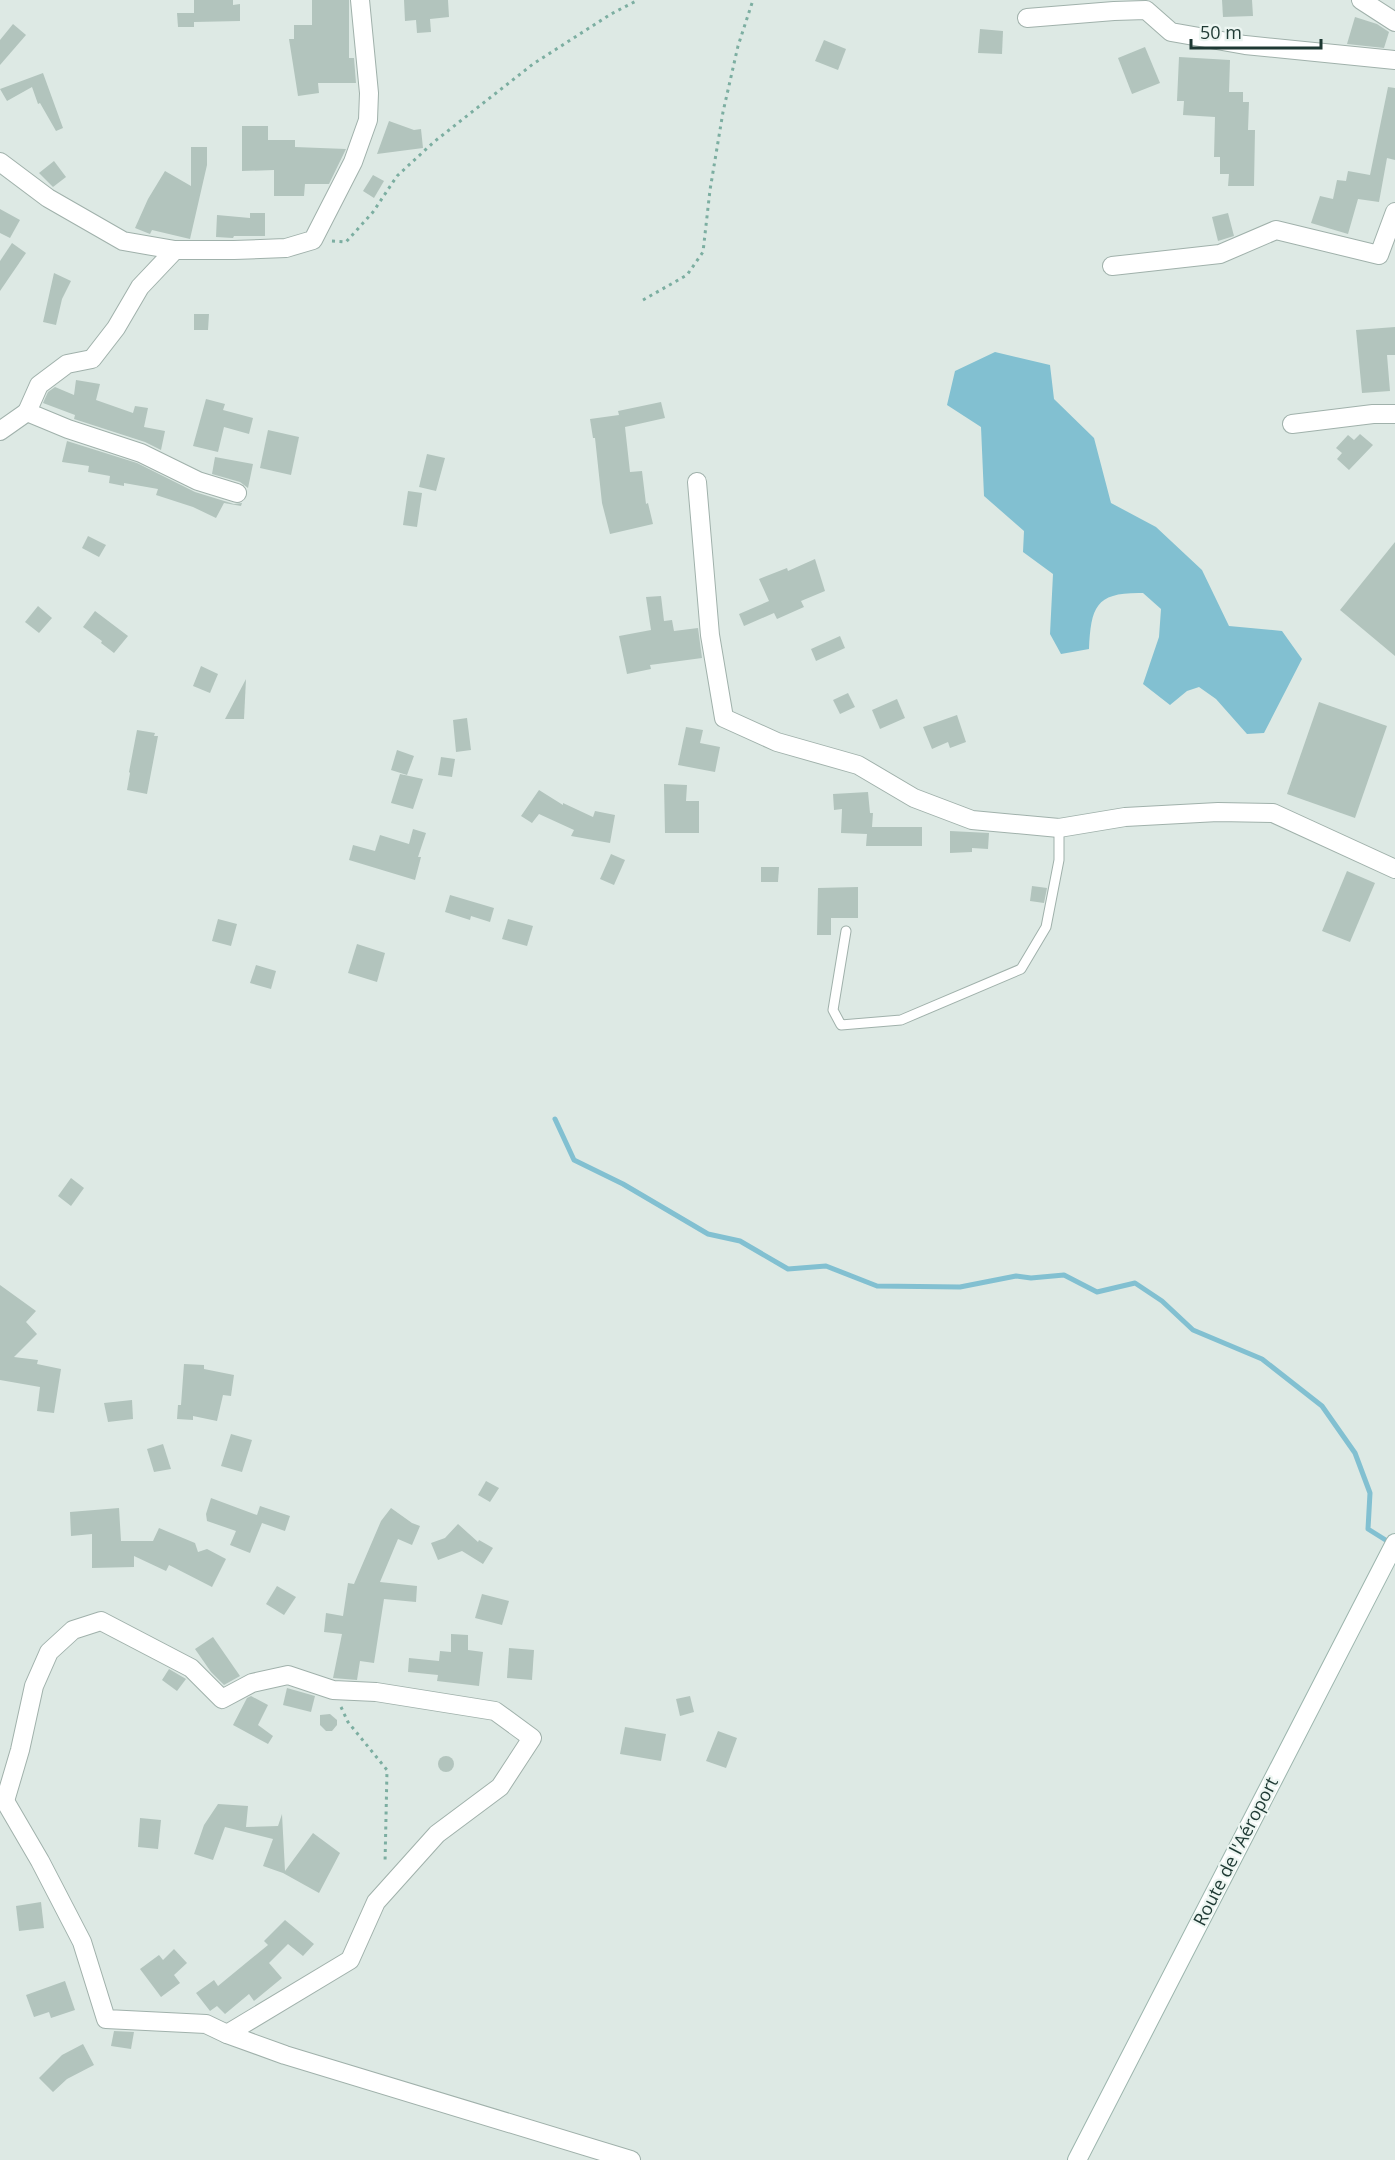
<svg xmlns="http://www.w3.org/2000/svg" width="1395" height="2160" viewBox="0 0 1395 2160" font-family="'Open Sans',sans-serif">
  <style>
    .water { fill: #82c0d1 }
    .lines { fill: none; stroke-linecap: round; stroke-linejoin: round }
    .stream { stroke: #82c0d1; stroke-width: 5 }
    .building { fill: #b2c4bd }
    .service-casing { stroke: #a0b1ab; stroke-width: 11 }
    .minor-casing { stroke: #a0b1ab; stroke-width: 20 }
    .secondary-casing { stroke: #9cb5ad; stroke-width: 20 }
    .path { stroke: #7caea1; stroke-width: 3; stroke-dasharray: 3 4.5; stroke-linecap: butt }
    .service { stroke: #fff; stroke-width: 9 }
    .minor { stroke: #fff; stroke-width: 18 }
    .secondary { stroke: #fff; stroke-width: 18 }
    .labels { text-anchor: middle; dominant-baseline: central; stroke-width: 4.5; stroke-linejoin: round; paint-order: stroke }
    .street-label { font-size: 18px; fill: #1e3933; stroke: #edf6f2 }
  </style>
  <rect width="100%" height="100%" fill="#dde9e4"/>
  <path class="water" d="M995,352L1050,365L1054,399L1094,438L1111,503L1156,527L1202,570L1229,626L1282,631L1302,659L1264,733L1247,734L1216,699L1199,687L1187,691L1170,705L1143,684L1159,637L1161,609L1143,593C1096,592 1091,606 1089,649L1061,654L1050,634L1053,574L1023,552L1024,531L984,496L981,427L947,405L955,371Z"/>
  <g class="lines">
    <polyline class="stream" points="555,1119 574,1160 623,1184 708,1234 740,1241 788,1269 826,1266 877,1286 960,1287 1016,1276 1031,1278 1064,1275 1097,1292 1135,1283 1162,1301 1193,1330 1262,1359 1322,1406 1355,1453 1370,1493 1368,1529 1392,1544"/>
  </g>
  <g class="building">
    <polygon points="194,0 233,0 233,5 240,4 240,21 194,22"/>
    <polygon points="312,0 349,0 349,58 354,58 356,83 318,83 319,93 298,96 289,39 294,39 294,25 312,25"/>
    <polygon points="404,0 448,0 449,17 430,19 431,32 417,33 416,20 405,21"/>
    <polygon points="1222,0 1252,0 1253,16 1223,17"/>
    <polygon points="177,13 194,13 194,27 178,27"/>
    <polygon points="1355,17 1377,24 1389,32 1384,48 1347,44"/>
    <polygon points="13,24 26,35 0,65 0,40"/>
    <polygon points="980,29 1003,31 1002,54 978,53"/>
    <polygon points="824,40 846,49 838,70 815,61"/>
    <polygon points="1145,47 1160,83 1132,94 1118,58"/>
    <polygon points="1179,57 1230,60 1229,92 1243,92 1243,102 1249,102 1248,130 1255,130 1254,186 1228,186 1229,174 1220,174 1220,157 1214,157 1215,117 1183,115 1184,101 1177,101"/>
    <polygon points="43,73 63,128 56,131 40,103 38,104 32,87 7,101 0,89"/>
    <polygon points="1388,87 1395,88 1395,160 1387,158 1379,202 1358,199 1348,234 1311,223 1320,196 1333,199 1337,180 1346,181 1348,171 1370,175"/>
    <polygon points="389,121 414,130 421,129 423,148 377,154"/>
    <polygon points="242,126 268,126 268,140 295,140 295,147 346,149 329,184 305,184 304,196 274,196 274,170 242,171"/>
    <polygon points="191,147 207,147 207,165 190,239 152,230 150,234 135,228 148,199 165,171 191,186"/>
    <polygon points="54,161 66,177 53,187 39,173"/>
    <polygon points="373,175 384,181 374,198 363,191"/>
    <polygon points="0,209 20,220 10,238 0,233"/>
    <polygon points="250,213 265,213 265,236 234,236 233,238 216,237 217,215 250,218"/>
    <polygon points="1228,213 1234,236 1218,241 1212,217"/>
    <polygon points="12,243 26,253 0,291 0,261"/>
    <polygon points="54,273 71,281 62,299 56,325 43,322"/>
    <polygon points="194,314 209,314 208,330 194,330"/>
    <polygon points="1395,327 1395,355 1387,355 1390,391 1362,393 1356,330"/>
    <polygon points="76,380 100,384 96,400 133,413 135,406 148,408 144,427 165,431 161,450 145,442 74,419 75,415 43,403 48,392 55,387 74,395"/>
    <polygon points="206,399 225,404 223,410 253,418 249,434 224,427 218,452 193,446"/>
    <polygon points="661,402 665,418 625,427 630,472 642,471 646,504 648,503 653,524 610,534 602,503 595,438 593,438 590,419 619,415 618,411"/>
    <polygon points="268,430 299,437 291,475 260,468"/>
    <polygon points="1360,434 1373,445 1349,470 1337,459 1342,453 1336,448 1348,435 1354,440"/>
    <polygon points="67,441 137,463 195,492 234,504 242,503 241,506 224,503 216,518 193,507 156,495 158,489 124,483 124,486 109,483 110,476 88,472 89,466 62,462"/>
    <polygon points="427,454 445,458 436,491 419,487"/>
    <polygon points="215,457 253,464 248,488 240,482 212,474"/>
    <polygon points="408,491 422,493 417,527 403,525"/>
    <polygon points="88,536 106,545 99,557 82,548"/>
    <polygon points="1395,542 1395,656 1340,610"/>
    <polygon points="815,559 825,591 801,601 804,607 777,619 774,613 744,626 739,614 769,601 759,579 787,568 788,571"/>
    <polygon points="661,596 664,621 672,620 674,631 698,628 702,658 650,665 651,669 627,674 619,636 651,630 646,597"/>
    <polygon points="38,606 52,618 39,633 25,622"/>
    <polygon points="95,611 128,636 114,653 101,643 102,641 83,627"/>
    <polygon points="840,636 845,648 816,661 811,649"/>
    <polygon points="201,666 218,674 210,693 193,686"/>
    <polygon points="246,679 244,719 225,719"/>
    <polygon points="848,693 855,707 840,714 833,700"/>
    <polygon points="897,699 905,718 880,729 872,710"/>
    <polygon points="1319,702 1387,726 1355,818 1287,794"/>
    <polygon points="957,715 966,742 950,748 948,742 932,749 923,727"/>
    <polygon points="467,718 471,750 456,752 453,720"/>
    <polygon points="686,727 703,730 700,743 720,747 715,772 678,765"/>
    <polygon points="137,730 155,733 154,736 158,736 147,794 127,790 130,773 129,772"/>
    <polygon points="397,750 414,756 407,775 391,770"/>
    <polygon points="441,757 455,759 452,777 438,775"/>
    <polygon points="400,774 423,779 413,809 391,803"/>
    <polygon points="664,784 687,785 686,801 699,801 699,833 665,833"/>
    <polygon points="539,790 563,805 563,803 593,817 595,811 615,815 610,843 571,836 574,830 539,814 532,823 521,816"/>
    <polygon points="868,792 870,813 873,813 872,827 922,827 922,846 866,846 867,834 841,833 842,809 834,810 833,794"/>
    <polygon points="413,829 426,833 418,857 421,857 415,880 349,860 353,845 375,851 380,835 409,844"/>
    <polygon points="950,831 989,833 988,849 972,848 972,852 950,853"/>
    <polygon points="611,854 625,860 614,885 600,879"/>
    <polygon points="761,867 779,867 778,882 761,882"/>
    <polygon points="1347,871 1375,883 1350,942 1322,931"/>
    <polygon points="1032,886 1047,888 1044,903 1030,901"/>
    <polygon points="858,887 858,918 831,918 831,935 817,935 818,888"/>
    <polygon points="450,895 494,908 490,922 471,916 470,920 445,912"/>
    <polygon points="218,919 237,924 231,946 212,941"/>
    <polygon points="508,919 533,926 527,946 502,939"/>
    <polygon points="357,944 385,953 377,982 348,973"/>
    <polygon points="256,965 276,971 271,989 250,983"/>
    <polygon points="71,1178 84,1188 71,1206 58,1196"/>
    <polygon points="0,1285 36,1311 26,1322 37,1334 14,1357 38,1360 37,1364 61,1369 54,1413 37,1411 40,1387 0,1380"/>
    <polygon points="184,1364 204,1365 204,1369 234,1375 231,1396 223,1395 217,1421 193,1416 193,1420 177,1419 178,1405 181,1405"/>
    <polygon points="132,1400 133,1419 108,1422 104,1403"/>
    <polygon points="231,1434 252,1440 242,1472 221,1466"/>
    <polygon points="163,1444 171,1469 154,1472 147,1449"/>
    <polygon points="486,1481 499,1488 490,1502 478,1495"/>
    <polygon points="211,1498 257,1515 260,1506 290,1516 285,1531 262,1523 250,1553 230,1545 236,1531 207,1521 206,1514"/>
    <polygon points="119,1508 121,1541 153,1541 159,1528 195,1543 198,1552 207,1549 226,1559 212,1587 169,1565 166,1571 134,1556 134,1567 92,1568 92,1534 71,1536 70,1512"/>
    <polygon points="391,1508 412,1523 420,1526 412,1545 398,1539 380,1582 417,1586 416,1602 384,1599 374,1663 360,1661 357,1680 333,1678 342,1634 324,1632 326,1613 343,1616 348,1583 354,1584 381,1521"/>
    <polygon points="458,1524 478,1542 479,1540 493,1548 483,1564 462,1551 438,1560 431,1543 445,1538"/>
    <polygon points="277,1586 296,1597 284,1615 266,1604"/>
    <polygon points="482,1594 509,1601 502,1625 475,1618"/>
    <polygon points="451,1634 468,1635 468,1650 483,1652 479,1686 437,1681 438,1675 408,1672 409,1658 439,1661 440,1651 451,1652"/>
    <polygon points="213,1637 240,1676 224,1685 211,1672 195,1649"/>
    <polygon points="509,1648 534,1650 532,1680 507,1678"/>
    <polygon points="169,1669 186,1679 177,1691 162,1680"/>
    <polygon points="287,1688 315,1696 311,1712 283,1705"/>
    <polygon points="251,1696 268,1705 258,1725 273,1736 268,1744 233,1725 247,1698"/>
    <polygon points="690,1696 694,1712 680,1716 676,1699"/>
    <polygon points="330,1714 337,1720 337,1725 332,1731 326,1731 320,1725 320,1715"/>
    <polygon points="625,1727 666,1734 661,1761 620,1754"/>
    <polygon points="718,1731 737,1738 726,1768 706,1761"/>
    <circle cx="446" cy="1764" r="8"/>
    <polygon points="218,1804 248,1806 246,1827 278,1826 282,1814 285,1871 313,1833 340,1853 319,1893 283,1873 263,1866 273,1839 225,1827 213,1860 194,1854 204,1825"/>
    <polygon points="140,1818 161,1820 158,1849 138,1847"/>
    <polygon points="41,1902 44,1928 19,1931 16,1906"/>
    <polygon points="285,1920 314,1944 303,1956 288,1944 269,1963 282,1978 254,2001 249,1994 225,2014 217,2006 210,2011 196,1993 214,1980 218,1986 268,1945 264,1941"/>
    <polygon points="174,1949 187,1963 174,1975 180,1983 161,1997 140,1969 159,1955 163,1960"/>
    <polygon points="65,1981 75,2010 51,2018 49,2012 34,2017 26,1995"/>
    <polygon points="114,2031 134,2032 131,2049 111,2046"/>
    <polygon points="83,2044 94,2065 67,2079 53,2092 39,2078 62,2055"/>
  </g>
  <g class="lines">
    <defs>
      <polyline id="service" points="846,931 833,1010 841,1025 901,1020 1021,969 1046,927 1059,860 1059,828"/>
      <g id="minor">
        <polyline points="1361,0 1395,22"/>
        <polyline points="1027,18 1114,11 1146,10 1171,32 1245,45 1395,60"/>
        <polyline points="0,162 48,198 123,241 175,250 234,250 286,248 313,240 353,162 368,120 369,93 360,0"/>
        <polyline points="175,250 140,287 116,328 92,359 67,364 39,385 27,412 68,429 141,453 198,481 237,493"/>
        <polyline points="1112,266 1220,254 1276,230 1379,255 1395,212"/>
        <polyline points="1292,424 1373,414 1395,414"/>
        <polyline points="0,431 27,412"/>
        <polyline points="697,482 710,635 724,718 777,742 858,765 914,798 972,820 1059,828 1125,817 1218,812 1273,813 1395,869"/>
        <polyline points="0,1797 5,1801 40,1861 82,1942 106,2019 206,2024 227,2034 285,2055 631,2160"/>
        <polyline points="5,1801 20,1750 34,1686 49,1652 73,1630 101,1621 191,1668 222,1699 252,1683 288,1675 333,1690 376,1692 495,1711 532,1738 500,1787 437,1834 376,1902 350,1960 227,2034"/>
      </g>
      <polyline id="secondary" points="1077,2160 1395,1543"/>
    </defs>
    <use href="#service" class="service-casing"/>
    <use href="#minor" class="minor-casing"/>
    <use href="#secondary" class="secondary-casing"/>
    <g class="path">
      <polyline points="332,241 346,242 373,212 397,176 435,141 533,64 611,14 638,0"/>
      <polyline points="643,300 687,275 703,252 710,190 723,112 738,46 753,0"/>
      <polyline points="341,1707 348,1722 387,1770 385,1864"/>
    </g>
    <use href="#service" class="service"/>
    <use href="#minor" class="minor"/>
    <use href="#secondary" class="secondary"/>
  </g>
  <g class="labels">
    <g class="street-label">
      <text transform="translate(1235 1851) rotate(-63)">Route de l'Aéroport</text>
    </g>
  </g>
  <path d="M1191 39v9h130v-9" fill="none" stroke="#1e3933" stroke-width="3"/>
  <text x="1200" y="39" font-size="18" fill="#1e3933" stroke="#edf6f2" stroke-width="4.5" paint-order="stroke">50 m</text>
</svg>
